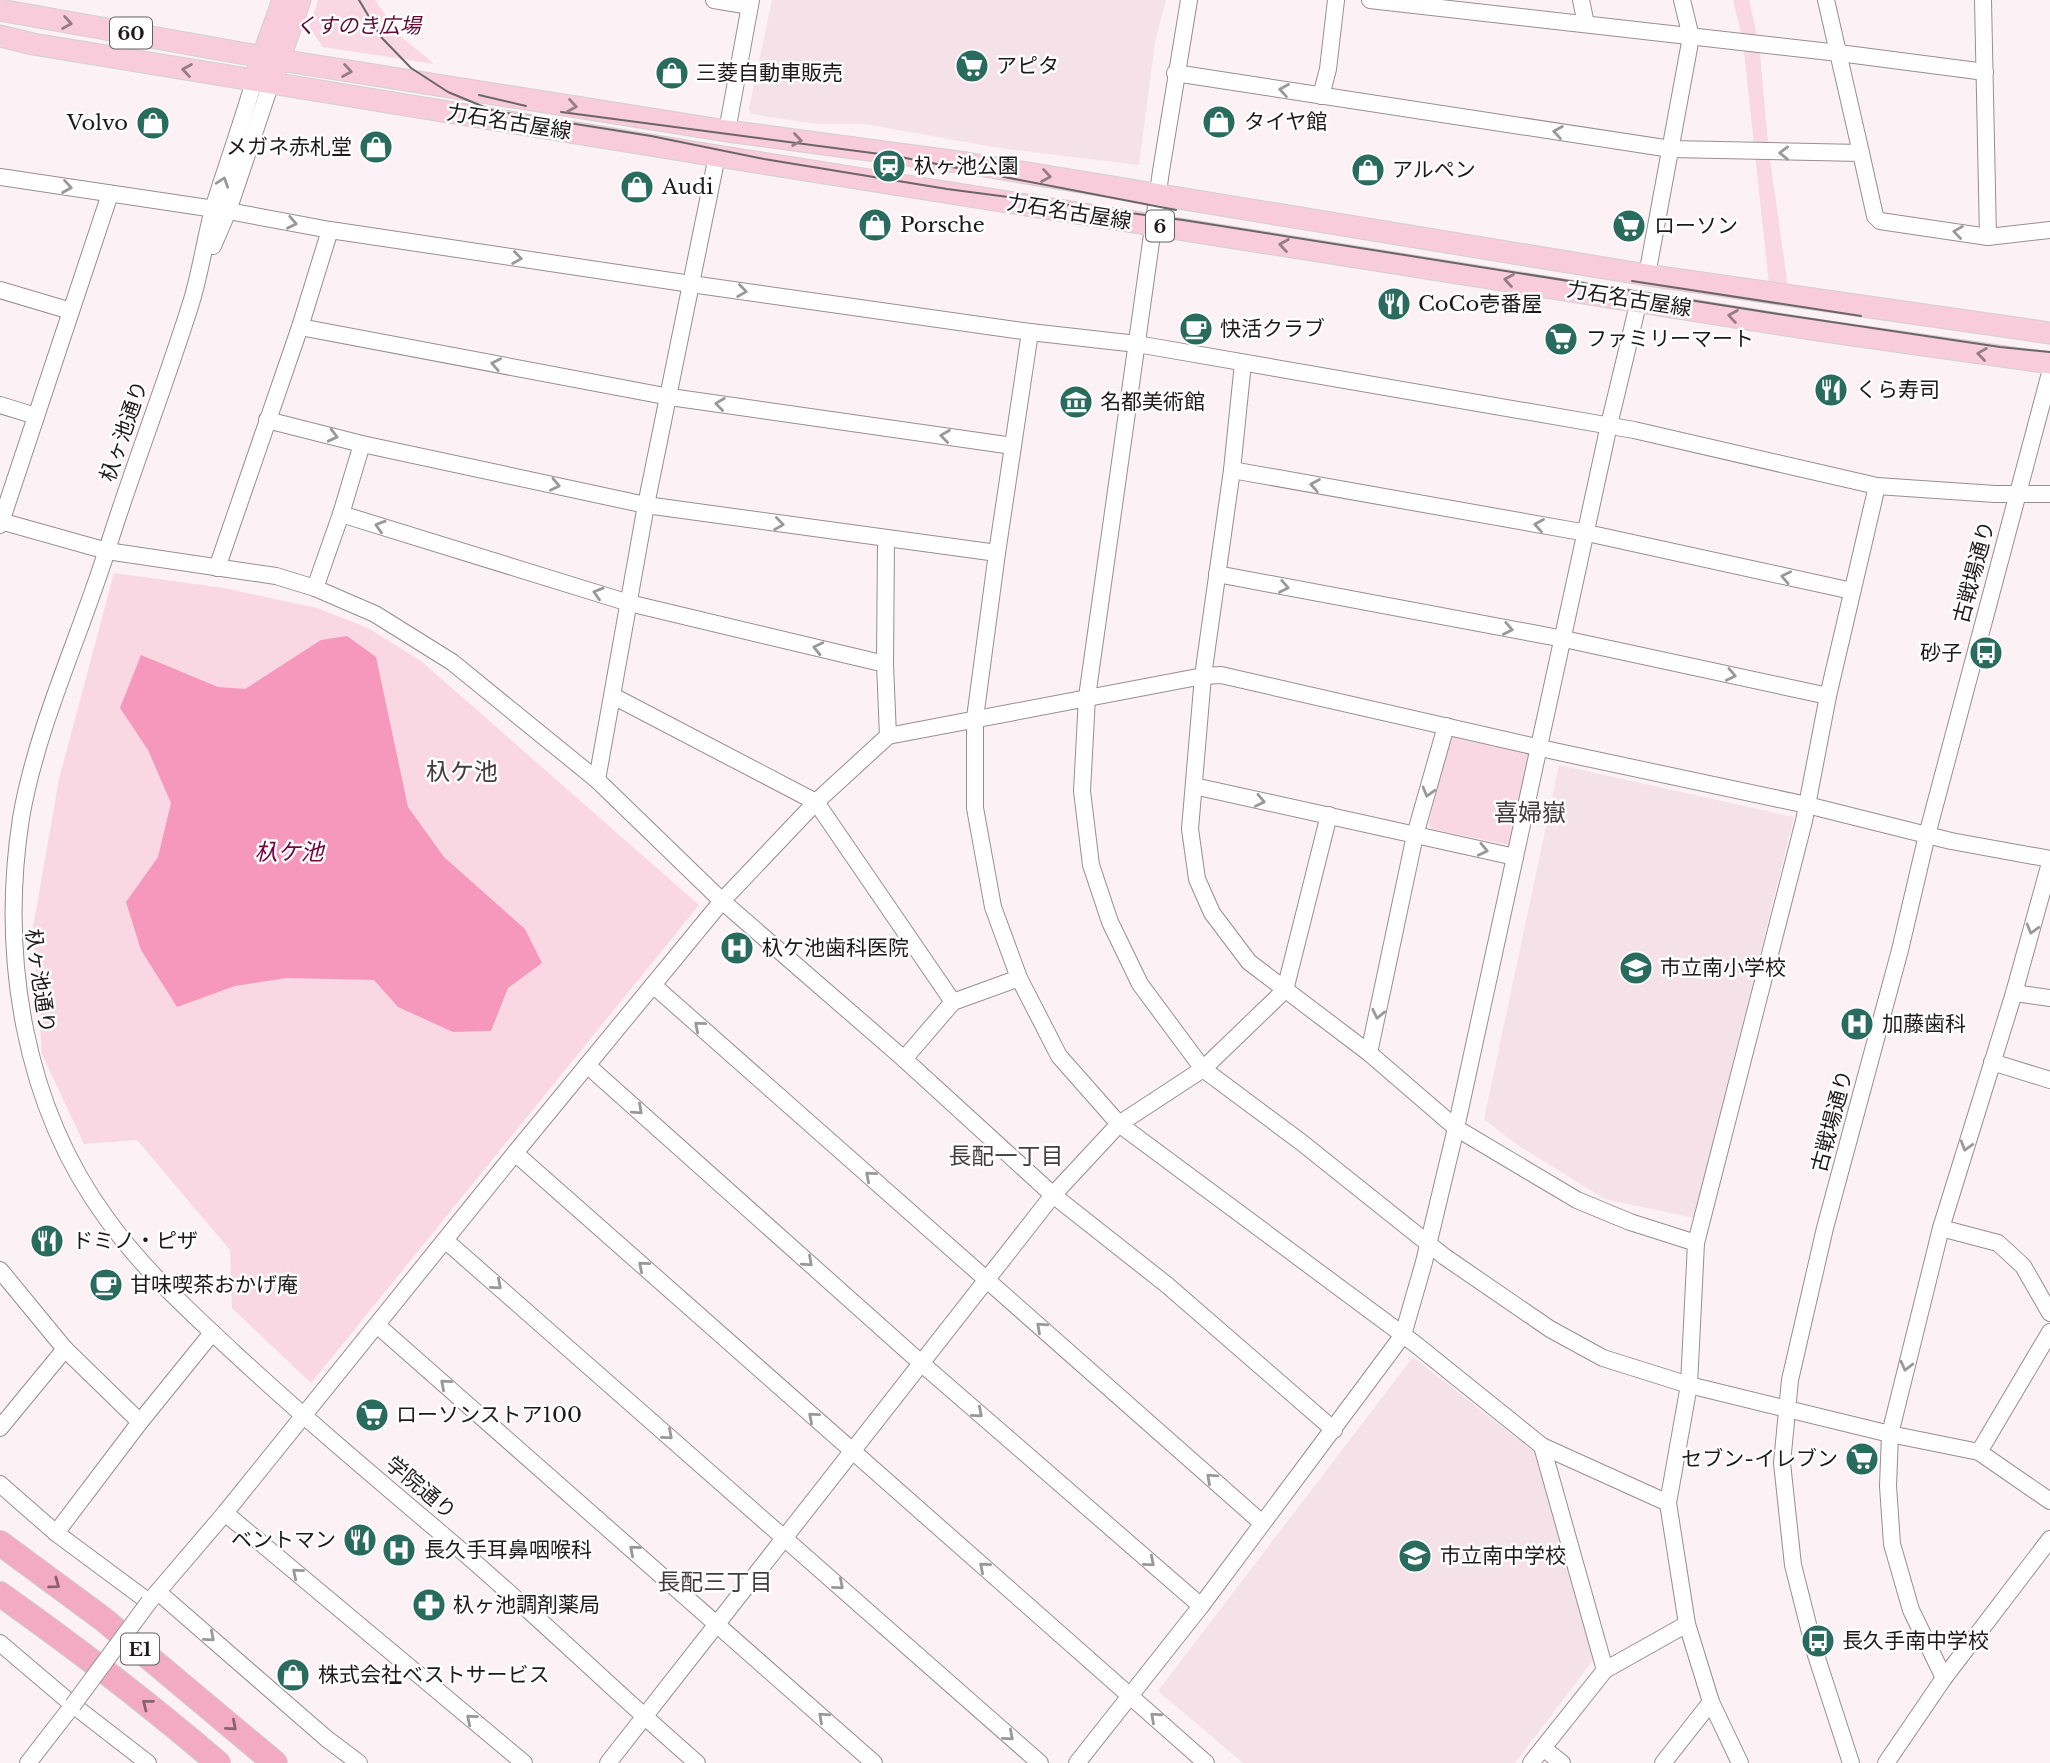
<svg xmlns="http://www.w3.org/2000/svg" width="2050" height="1763" viewBox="0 0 2050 1763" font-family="'Libre Baskerville','Noto Sans JP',serif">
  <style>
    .built { fill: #f5e2e8 }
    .green { fill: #f9d8e3 }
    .water { fill: #f698bb }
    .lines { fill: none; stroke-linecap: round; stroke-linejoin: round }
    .minor-casing { stroke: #988e91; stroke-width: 18 }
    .major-casing { stroke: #d2d1d1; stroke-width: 23 }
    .highway-casing { stroke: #d2d1d1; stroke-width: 26 }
    .minor { stroke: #fff; stroke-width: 16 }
    .major { stroke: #f8ccdb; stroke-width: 21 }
    .highway { stroke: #f3aac3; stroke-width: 24 }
    .tram { stroke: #6b6567; stroke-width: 2 }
    .minor-bridge-casing { stroke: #988e91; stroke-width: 18; stroke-linecap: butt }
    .minor-bridge { stroke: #fff; stroke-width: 16 }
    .oneway { stroke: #967c85 }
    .oneway2 { stroke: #9a9898 }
    .oneway3 { stroke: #88626f }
    .labels { text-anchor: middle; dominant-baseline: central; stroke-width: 5; stroke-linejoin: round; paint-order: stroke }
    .shield { fill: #fff; stroke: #625f5f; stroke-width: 2 }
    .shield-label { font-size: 19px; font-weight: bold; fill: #1e1a1b }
    .park-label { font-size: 21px; font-style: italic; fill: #5e0b35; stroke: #fff }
    .poi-label { font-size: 21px; fill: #1e1a1b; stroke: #fff; text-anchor: start }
    .street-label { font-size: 21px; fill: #1e1a1b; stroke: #fff }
    .water-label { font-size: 23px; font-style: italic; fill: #760241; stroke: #fff }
    .neighbourhood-label { font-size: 23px; fill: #443c3e; stroke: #fff }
    .quarter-label { font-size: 24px; fill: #443c3e; stroke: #fff }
  </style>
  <rect width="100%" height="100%" fill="#fcf1f5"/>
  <g class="built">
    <polygon points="772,0 1166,0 1155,42 1139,165 1000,148 864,124 817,124 751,114 749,108"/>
    <polygon points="1559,765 1794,817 1694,1218 1605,1199 1516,1144 1484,1119"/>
    <polygon points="1413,1357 1539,1456 1597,1655 1515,1763 1243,1763 1158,1691"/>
  </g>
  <g class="green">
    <polygon points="318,0 375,0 399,35 434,64 323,47 309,27"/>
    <polygon points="1733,0 1749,0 1759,44 1769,153 1788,287 1769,285 1743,42"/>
    <polygon points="114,573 224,588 317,608 368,628 421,661 699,905 311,1383 232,1308 230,1250 137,1140 84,1144 42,1054 33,927 59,779"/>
    <polygon points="1452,733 1525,748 1530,756 1514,842 1509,845 1432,829 1429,824 1448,736"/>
  </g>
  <polygon class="water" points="347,636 376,657 408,807 444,857 525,929 542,963 508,988 491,1031 453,1032 398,1007 374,980 287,978 235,986 177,1007 141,950 126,902 158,857 171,803 148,750 120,708 141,655 218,687 245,689 321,640"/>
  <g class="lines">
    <defs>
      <g id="minor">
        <polyline points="714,0 750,6"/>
        <polyline points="1189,0 1161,171 1087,697 1082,791 1091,865 1110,922 1140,984 1203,1069 1301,1142 1445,1257 1550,1329 1603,1358 1689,1385 1890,1434 1979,1452 2050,1501"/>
        <polyline points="1370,0 1839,53 1985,72"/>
        <polyline points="1581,0 1586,24"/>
        <polyline points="1826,0 1861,153"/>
        <polyline points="1983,0 1988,237"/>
        <polyline points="1175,73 1671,149 1861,153 1875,216 1880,221 1988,237 2050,230"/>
        <path d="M254,81C242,123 227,164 214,206C205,238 201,271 191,303C165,386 133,467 107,550C79,639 37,726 21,818C0,955 23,1105 107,1219C142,1268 187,1309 231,1350C300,1414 371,1474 443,1535C530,1608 611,1689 697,1763"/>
        <polyline points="1321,96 1328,69 1336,0"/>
        <polyline points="727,131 751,0"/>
        <polyline points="0,177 228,211 330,230 691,284 1030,332 1137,344 1634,430 1877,486 1995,494 2050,494"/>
        <polyline points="213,246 228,211 271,83"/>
        <polyline points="1647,275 1691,37 1682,0"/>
        <polyline points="0,290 71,311"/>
        <polyline points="300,327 670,397 1013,446"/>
        <polyline points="1030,332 997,553 975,718 975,808 993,907 1019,978 1059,1056 1119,1124 1414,1343 1542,1446 1668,1503"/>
        <polyline points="1243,363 1232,470 1203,676 1190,829 1197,879 1212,913 1249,962 1369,1053 1456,1128 1577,1200 1630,1222 1696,1243"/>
        <polyline points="0,405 36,416"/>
        <polyline points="267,420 362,444 646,505 997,553"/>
        <polyline points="1232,470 1587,533 1852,591"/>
        <polyline points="341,514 629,603 885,664"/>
        <polyline points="0,521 107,551 276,576 315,588 375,614 452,662 597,780 722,901 904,1059 1053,1195 1167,1285 1334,1430"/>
        <polyline points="0,525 110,194"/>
        <polyline points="886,539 885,664 888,736"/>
        <polyline points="217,568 300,327 330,230"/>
        <polyline points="1217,574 1564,639 1828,696"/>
        <polyline points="315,588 341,514 362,444"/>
        <polyline points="613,696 816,802 953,1002"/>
        <polyline points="597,780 646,505 717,156"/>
        <polyline points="1194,786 1515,857"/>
        <polyline points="653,985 1262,1523"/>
        <polyline points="2014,993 2050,998"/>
        <polyline points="1369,1053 1415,835 1446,726"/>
        <polyline points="904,1059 953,1002 1019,978"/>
        <polyline points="1992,1062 2050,1080"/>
        <polyline points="587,1065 921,1363 1201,1606"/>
        <polyline points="515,1153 1206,1763"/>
        <polyline points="1941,1228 1998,1243 2023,1266 2050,1313"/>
        <polyline points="445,1240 1040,1763"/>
        <polyline points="0,1270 65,1349 140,1422"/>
        <polyline points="377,1325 874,1763"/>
        <polyline points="0,1428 65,1349"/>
        <polyline points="1542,1446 1605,1670"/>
        <polyline points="1979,1452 2050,1332"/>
        <polyline points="0,1484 56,1533 149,1602 225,1513 515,1153 722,901 816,802 888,736 1203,676 1221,675 1554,751 1807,805 1951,841 2050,859"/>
        <polyline points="225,1513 524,1763"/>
        <polyline points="56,1533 140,1422 212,1333"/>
        <polyline points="158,1592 327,1739 359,1763"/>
        <polyline points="0,1643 73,1705 148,1763"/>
        <polyline points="1944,1678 1911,1610 1892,1544 1888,1486 1890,1434 1941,1228 2014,993 2050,863"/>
        <polyline points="1543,1748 1562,1763"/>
        <polyline points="28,1763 73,1705"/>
        <polyline points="608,1763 1053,1195 1119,1124 1203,1069 1285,990 1329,815"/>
        <polyline points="1077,1763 1201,1606 1403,1335 1424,1262 1456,1128 1609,425 1639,300"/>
        <polyline points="1531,1763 1605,1670 1687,1624"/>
        <polyline points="1663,1763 1711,1702"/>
        <polyline points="1740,1763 1711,1702 1687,1624 1668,1503 1689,1385 1696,1243 1804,821 1828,696 1877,486"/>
        <polyline points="1851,1763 1815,1652 1793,1565 1782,1463 1790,1380 1825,1228 1900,950 1927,835 2050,373"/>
        <polyline points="1886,1763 1944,1678 2050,1539"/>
      </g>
      <g id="major">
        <polyline points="0,10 280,60 727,131 966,163 1647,275 2050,333"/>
        <polyline points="0,36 33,44 717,156 1830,332 2050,363"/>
        <polyline points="258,69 283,0"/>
        <polyline points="275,72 300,0"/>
      </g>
      <g id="highway">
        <polyline points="0,1543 103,1619 275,1763"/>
        <path d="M0,1594C75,1647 148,1703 218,1763"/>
      </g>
    </defs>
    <use href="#minor" class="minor-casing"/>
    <use href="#major" class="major-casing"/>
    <use href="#highway" class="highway-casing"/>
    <use href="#minor" class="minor"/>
    <use href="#major" class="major"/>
    <use href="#highway" class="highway"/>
    <g class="tram">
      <polyline points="359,0 381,37 411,68 448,92 494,111 651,136 764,159 947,189 1183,220 1778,314 2000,347 2050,352"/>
      <polyline points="479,95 526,106"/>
      <polyline points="561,112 895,156 1176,210"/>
      <polyline points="1632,281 1861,316"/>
    </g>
    <defs>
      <polyline id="minor-bridge" points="73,1705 149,1602"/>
    </defs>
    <use href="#minor-bridge" class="minor-bridge-casing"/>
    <use href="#minor-bridge" class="minor-bridge"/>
  </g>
  <defs><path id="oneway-chevron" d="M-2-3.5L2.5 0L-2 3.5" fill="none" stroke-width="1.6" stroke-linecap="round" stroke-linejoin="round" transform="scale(1.75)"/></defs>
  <g class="oneway">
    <use href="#oneway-chevron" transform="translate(67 23) rotate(10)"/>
    <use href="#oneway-chevron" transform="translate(187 70) rotate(-171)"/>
    <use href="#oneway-chevron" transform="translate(347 71) rotate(9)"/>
    <use href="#oneway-chevron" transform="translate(572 106) rotate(9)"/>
    <use href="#oneway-chevron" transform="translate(797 140) rotate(8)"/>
    <use href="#oneway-chevron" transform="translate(1046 176) rotate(9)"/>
    <use href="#oneway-chevron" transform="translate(1284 245) rotate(-171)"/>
    <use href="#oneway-chevron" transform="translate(1509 280) rotate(-171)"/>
    <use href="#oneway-chevron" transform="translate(1733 316) rotate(-171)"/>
    <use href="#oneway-chevron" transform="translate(1982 354) rotate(-172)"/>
  </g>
  <g class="oneway2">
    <use href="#oneway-chevron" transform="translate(1284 90) rotate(-171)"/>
    <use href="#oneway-chevron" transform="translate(1558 132) rotate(-171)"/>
    <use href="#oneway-chevron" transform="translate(1784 153) rotate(-179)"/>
    <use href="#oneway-chevron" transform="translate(223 182) rotate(-71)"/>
    <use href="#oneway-chevron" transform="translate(67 187) rotate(9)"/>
    <use href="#oneway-chevron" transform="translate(292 223) rotate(11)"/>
    <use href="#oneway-chevron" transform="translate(1958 232) rotate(-172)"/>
    <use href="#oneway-chevron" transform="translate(517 258) rotate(8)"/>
    <use href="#oneway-chevron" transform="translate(742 291) rotate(8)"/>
    <use href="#oneway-chevron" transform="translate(496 364) rotate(-169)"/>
    <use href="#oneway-chevron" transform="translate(720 404) rotate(-172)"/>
    <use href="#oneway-chevron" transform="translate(333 436) rotate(14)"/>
    <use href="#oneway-chevron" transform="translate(945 436) rotate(-172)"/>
    <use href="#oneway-chevron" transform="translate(555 485) rotate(12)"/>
    <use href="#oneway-chevron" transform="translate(1315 485) rotate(-170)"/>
    <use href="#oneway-chevron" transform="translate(779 524) rotate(8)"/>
    <use href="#oneway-chevron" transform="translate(1539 525) rotate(-170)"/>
    <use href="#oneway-chevron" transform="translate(380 526) rotate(-163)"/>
    <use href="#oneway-chevron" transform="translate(1786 577) rotate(-168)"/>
    <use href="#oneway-chevron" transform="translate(1284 587) rotate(11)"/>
    <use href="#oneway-chevron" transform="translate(598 593) rotate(-163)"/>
    <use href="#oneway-chevron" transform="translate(1508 629) rotate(11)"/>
    <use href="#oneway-chevron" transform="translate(818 648) rotate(-167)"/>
    <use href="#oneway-chevron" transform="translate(1731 675) rotate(12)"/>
    <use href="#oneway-chevron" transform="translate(1428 792) rotate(106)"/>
    <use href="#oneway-chevron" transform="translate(1260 801) rotate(12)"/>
    <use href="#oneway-chevron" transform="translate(1483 850) rotate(12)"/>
    <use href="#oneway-chevron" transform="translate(2032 929) rotate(106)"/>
    <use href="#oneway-chevron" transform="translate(1378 1014) rotate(102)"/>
    <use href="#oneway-chevron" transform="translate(699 1026) rotate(-139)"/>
    <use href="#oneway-chevron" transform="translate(638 1110) rotate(42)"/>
    <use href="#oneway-chevron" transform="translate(1966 1146) rotate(107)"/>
    <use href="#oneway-chevron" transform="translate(870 1176) rotate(-139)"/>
    <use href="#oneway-chevron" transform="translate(808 1262) rotate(42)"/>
    <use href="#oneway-chevron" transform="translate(643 1266) rotate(-139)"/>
    <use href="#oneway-chevron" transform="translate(497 1285) rotate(41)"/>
    <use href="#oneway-chevron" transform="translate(1041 1327) rotate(-138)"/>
    <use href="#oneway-chevron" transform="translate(1906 1366) rotate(104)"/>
    <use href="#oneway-chevron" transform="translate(445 1384) rotate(-139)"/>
    <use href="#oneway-chevron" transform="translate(978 1413) rotate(41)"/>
    <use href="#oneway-chevron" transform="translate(813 1417) rotate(-139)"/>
    <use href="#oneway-chevron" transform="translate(668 1435) rotate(41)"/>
    <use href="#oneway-chevron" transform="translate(1211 1478) rotate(-138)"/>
    <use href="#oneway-chevron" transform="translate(634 1550) rotate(-139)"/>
    <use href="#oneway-chevron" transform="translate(1150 1562) rotate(41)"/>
    <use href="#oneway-chevron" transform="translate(984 1567) rotate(-139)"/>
    <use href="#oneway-chevron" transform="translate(297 1573) rotate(-140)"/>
    <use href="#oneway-chevron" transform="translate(839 1585) rotate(41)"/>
    <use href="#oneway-chevron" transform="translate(210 1637) rotate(41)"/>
    <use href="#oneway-chevron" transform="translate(823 1717) rotate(-138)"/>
    <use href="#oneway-chevron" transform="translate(1155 1717) rotate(-138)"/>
    <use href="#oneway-chevron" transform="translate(471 1719) rotate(-140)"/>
    <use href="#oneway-chevron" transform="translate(1009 1736) rotate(41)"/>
  </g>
  <g class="oneway3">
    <use href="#oneway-chevron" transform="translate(55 1584) rotate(36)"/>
    <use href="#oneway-chevron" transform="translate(147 1704) rotate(-142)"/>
    <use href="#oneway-chevron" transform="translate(232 1726) rotate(41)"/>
  </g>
  <defs>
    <symbol id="supermarket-disc" viewBox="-11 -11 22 22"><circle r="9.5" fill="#296c5e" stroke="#fff"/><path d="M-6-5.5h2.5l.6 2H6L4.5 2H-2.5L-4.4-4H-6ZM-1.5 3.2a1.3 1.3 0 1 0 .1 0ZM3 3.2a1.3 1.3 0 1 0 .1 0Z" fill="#fff"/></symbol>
    <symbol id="shop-disc" viewBox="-11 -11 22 22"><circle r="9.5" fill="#296c5e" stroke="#fff"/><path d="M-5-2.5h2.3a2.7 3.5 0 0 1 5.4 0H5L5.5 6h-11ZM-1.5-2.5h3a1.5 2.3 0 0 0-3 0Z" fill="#fff"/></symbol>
    <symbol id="station-disc" viewBox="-11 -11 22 22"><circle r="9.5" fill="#296c5e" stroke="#fff"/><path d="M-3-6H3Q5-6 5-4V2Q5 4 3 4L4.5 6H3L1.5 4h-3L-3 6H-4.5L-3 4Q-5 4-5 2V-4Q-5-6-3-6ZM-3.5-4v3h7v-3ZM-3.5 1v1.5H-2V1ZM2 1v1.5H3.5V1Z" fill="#fff"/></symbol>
    <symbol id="restaurant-disc" viewBox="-11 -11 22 22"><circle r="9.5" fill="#296c5e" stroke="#fff"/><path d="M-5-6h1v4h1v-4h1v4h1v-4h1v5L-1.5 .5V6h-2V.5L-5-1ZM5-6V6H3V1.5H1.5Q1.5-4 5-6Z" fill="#fff"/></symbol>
    <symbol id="cafe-disc" viewBox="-11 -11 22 22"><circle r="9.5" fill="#296c5e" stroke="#fff"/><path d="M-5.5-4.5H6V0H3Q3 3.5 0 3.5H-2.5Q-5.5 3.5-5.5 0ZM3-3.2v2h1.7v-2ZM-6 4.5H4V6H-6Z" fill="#fff"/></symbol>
    <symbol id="museum-disc" viewBox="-11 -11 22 22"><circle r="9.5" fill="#296c5e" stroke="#fff"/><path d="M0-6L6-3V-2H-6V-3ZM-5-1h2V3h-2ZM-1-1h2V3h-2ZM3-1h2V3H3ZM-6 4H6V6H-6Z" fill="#fff"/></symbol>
    <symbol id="bus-disc" viewBox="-11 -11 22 22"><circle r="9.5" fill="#296c5e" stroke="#fff"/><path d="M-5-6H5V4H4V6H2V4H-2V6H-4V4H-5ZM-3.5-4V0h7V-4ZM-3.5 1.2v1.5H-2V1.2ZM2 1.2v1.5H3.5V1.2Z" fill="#fff"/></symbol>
    <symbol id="hospital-disc" viewBox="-11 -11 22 22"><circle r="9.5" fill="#296c5e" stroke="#fff"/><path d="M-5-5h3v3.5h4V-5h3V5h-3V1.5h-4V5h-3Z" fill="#fff"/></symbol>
    <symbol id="school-disc" viewBox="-11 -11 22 22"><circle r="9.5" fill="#296c5e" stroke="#fff"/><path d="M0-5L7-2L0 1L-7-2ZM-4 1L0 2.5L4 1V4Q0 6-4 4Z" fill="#fff"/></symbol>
    <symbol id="pharmacy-disc" viewBox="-11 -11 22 22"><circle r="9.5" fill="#296c5e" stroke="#fff"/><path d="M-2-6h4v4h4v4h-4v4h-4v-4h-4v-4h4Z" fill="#fff"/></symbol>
  </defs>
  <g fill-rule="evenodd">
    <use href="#supermarket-disc" x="953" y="47" width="38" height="38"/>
    <use href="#shop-disc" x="653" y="54" width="38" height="38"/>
    <use href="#shop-disc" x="1200" y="103" width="38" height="38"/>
    <use href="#shop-disc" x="134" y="104" width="38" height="38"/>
    <use href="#shop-disc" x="357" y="128" width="38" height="38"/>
    <use href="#station-disc" x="870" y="147" width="38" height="38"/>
    <use href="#shop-disc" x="1349" y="151" width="38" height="38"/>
    <use href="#shop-disc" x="618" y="168" width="38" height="38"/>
    <use href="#shop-disc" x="856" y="206" width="38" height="38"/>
    <use href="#supermarket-disc" x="1610" y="207" width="38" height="38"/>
    <use href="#restaurant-disc" x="1375" y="285" width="38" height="38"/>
    <use href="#cafe-disc" x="1177" y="310" width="38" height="38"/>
    <use href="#supermarket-disc" x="1542" y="320" width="38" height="38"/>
    <use href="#restaurant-disc" x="1812" y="371" width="38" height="38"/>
    <use href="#museum-disc" x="1057" y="383" width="38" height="38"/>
    <use href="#bus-disc" x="1967" y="634" width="38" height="38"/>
    <use href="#hospital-disc" x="718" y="929" width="38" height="38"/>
    <use href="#school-disc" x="1617" y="949" width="38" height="38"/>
    <use href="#hospital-disc" x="1838" y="1005" width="38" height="38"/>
    <use href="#restaurant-disc" x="28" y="1222" width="38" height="38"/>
    <use href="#cafe-disc" x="87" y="1266" width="38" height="38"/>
    <use href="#supermarket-disc" x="353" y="1396" width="38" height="38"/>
    <use href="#supermarket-disc" x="1843" y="1440" width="38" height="38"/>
    <use href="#restaurant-disc" x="341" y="1521" width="38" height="38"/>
    <use href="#hospital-disc" x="380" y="1531" width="38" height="38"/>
    <use href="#school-disc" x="1396" y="1537" width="38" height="38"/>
    <use href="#pharmacy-disc" x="410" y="1586" width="38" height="38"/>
    <use href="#bus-disc" x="1799" y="1622" width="38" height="38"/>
    <use href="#shop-disc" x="274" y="1656" width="38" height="38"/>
  </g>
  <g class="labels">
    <g class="shield">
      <rect x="110" y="17.5" width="42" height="31" rx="5"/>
      <rect x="1146" y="210.5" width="28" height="31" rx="5"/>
      <rect x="121" y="1633.5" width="38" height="31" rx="5"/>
    </g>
    <g class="shield-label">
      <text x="131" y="33">60</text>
      <text x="1160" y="226">6</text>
      <text x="140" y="1649">E1</text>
    </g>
    <g class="park-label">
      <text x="358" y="26">くすのき広場</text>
    </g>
    <g class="poi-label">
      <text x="996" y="66">アピタ</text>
      <text x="696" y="73">三菱自動車販売</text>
      <text x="1244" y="122">タイヤ館</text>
      <text x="128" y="123" text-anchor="end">Volvo</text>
      <text x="352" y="147" text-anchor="end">メガネ赤札堂</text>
      <text x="914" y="166">杁ヶ池公園</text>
      <text x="1392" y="170">アルペン</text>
      <text x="662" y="187">Audi</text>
      <text x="900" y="225">Porsche</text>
      <text x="1654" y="226">ローソン</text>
      <text x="1418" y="304">CoCo壱番屋</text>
      <text x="1220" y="329">快活クラブ</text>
      <text x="1586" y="339">ファミリーマート</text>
      <text x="1856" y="390">くら寿司</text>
      <text x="1100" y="402">名都美術館</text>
      <text x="1962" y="653" text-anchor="end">砂子</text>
      <text x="762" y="948">杁ケ池歯科医院</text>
      <text x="1660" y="968">市立南小学校</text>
      <text x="1882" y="1024">加藤歯科</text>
      <text x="72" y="1241">ドミノ・ピザ</text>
      <text x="130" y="1285">甘味喫茶おかげ庵</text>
      <text x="396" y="1415">ローソンストア100</text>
      <text x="1838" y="1459" text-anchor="end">セブン-イレブン</text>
      <text x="336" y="1540" text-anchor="end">ベントマン</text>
      <text x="424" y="1550">長久手耳鼻咽喉科</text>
      <text x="1440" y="1556">市立南中学校</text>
      <text x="453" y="1605">杁ヶ池調剤薬局</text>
      <text x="1842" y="1641">長久手南中学校</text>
      <text x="318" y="1675">株式会社ベストサービス</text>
    </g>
    <g class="street-label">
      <text transform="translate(509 122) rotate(9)">力石名古屋線</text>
      <text transform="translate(1069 212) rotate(9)">力石名古屋線</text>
      <text transform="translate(1629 299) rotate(9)">力石名古屋線</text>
      <text transform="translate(124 431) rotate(-71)">杁ヶ池通り</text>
      <text transform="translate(1974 572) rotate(-75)">古戦場通り</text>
      <text transform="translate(40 981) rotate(82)">杁ヶ池通り</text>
      <text transform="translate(1832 1121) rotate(-75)">古戦場通り</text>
      <text transform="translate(421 1488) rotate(40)">学院通り</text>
    </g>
    <g class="water-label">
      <text x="289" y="852">杁ケ池</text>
    </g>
    <g class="neighbourhood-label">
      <text x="1006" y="1156">長配一丁目</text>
      <text x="715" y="1582">長配三丁目</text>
    </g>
    <g class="quarter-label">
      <text x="462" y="771">杁ケ池</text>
      <text x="1530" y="812">喜婦嶽</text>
    </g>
  </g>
</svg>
